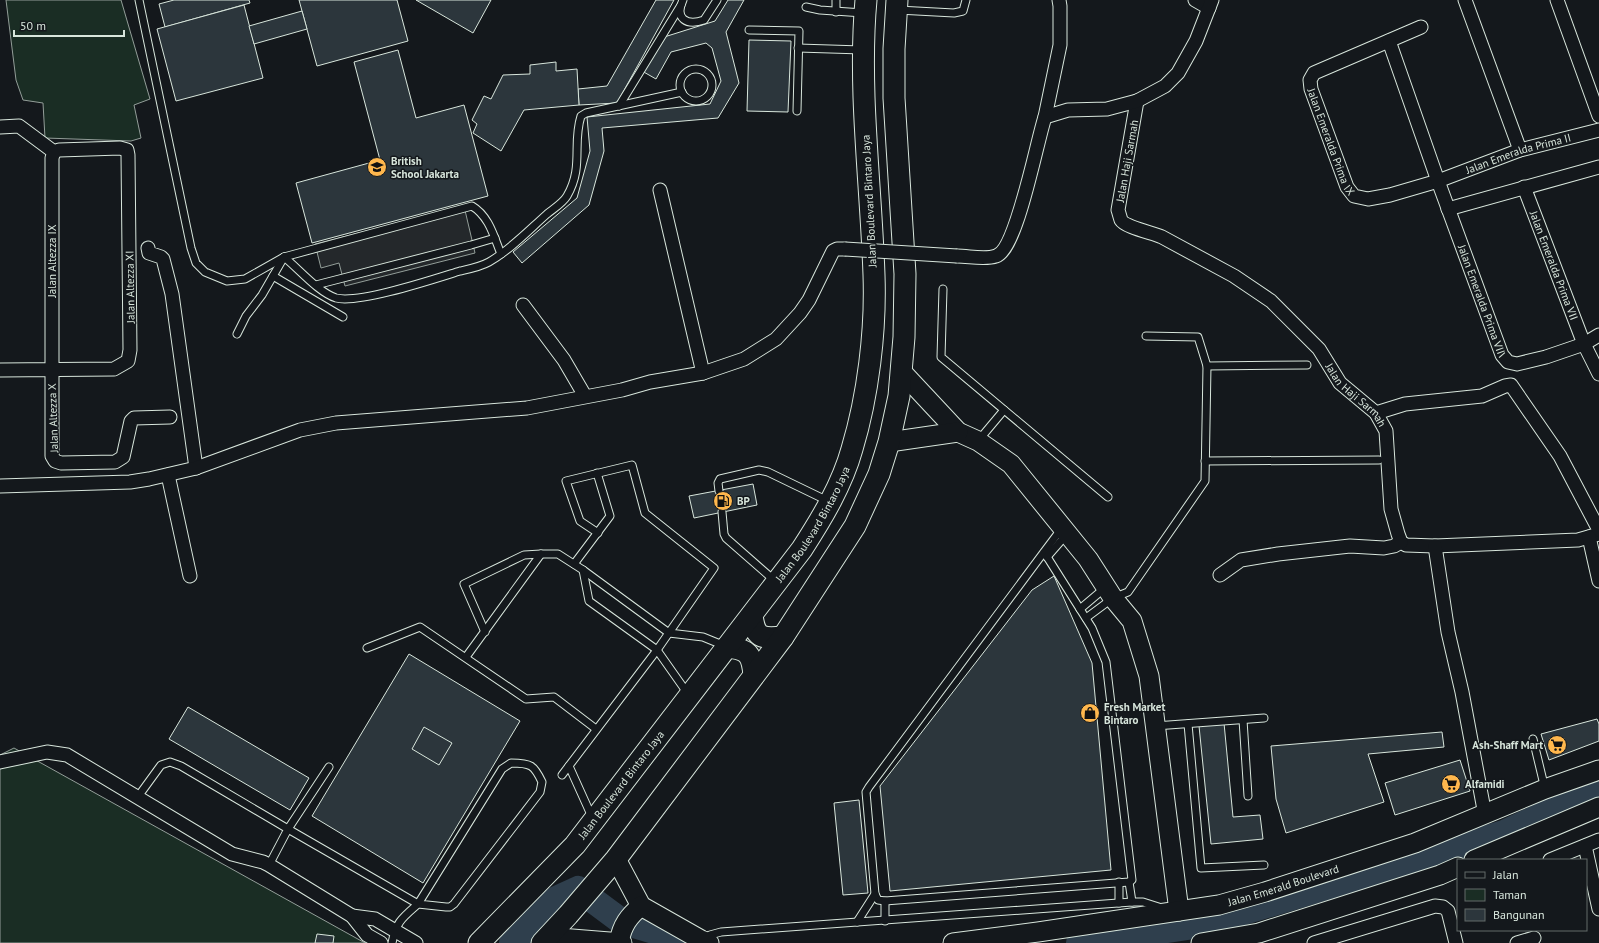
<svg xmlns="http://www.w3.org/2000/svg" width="1599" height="943" viewBox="0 0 1599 943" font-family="'PT Sans',sans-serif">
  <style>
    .green { fill: #1a2d24; stroke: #939e99 }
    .parking { fill: #24282b; stroke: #939e99 }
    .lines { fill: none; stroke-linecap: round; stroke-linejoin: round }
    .river { stroke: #2f3f4d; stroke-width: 26 }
    .building { fill: #2c363c; stroke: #d8e6dc }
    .lane-casing { stroke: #d8e6dc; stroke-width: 9 }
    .street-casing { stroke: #d8e6dc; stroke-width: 15 }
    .secondary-casing { stroke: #d8e6dc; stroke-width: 21 }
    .primary-casing { stroke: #d8e6dc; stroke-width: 23 }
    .lane { stroke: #14181c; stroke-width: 7 }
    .street { stroke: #14181c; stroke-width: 13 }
    .secondary { stroke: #14181c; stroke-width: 19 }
    .primary { stroke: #14181c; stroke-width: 21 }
    .street-bridge-casing { stroke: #d8e6dc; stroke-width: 15; stroke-linecap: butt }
    .street-bridge { stroke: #14181c; stroke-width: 13 }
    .labels { text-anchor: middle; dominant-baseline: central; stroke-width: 3; stroke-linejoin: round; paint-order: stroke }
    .street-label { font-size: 11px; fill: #d8e6dc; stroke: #14181c }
    .poi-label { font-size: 11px; font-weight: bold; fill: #d8e6dc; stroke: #14181c; text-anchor: start }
  </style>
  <rect width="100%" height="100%" fill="#14181c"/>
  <g class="green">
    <polygon points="6,0 121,0 150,99 134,105 141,138 131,141 45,138 43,103 23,100 16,80"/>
    <polygon points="14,748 365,943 0,943 0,755"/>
  </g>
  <polygon class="parking" points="464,206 475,253 345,286 339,263 321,268 315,244"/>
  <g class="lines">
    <g class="river">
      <polyline points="512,943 556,899 578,889 621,921 693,943"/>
      <polyline points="1079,943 1201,925 1504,833 1599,788"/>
    </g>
  </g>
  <g class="building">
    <polygon points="174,0 249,0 250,3 165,27 159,4"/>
    <polygon points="299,0 397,0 408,41 317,66"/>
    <polygon points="416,0 491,0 473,33"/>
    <polygon points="656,0 674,0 617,103 579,105 578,89 607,86"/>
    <polygon points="728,0 744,0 726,32 739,83 718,118 602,128 604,151 589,205 522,263 513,252 577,198 590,151 587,117 710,104 721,81 712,48 706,43 671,52 656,79 642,71 661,38 715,21"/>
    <polygon points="244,5 263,78 176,101 157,29"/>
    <polygon points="302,11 307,29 254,44 249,26"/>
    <polygon points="749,40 791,41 788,112 747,111"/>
    <polygon points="398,50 416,118 464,105 488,196 312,243 296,183 380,160 354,62"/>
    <polygon points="556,62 556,71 577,69 579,105 524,110 501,151 473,133 477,124 472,120 484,96 491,99 503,75 530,74 530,65"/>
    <polygon points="753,484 757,505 694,518 689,496"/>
    <polygon points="1054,576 1092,663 1111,870 890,891 880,786 1032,590"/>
    <polygon points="409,654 520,721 423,883 312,816"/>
    <polygon points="188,707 309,778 290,810 169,739"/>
    <polygon points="1597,719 1599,724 1599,741 1549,760 1541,734"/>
    <polygon points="1224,723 1233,817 1260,815 1263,839 1211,844 1199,726"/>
    <polygon points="424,727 452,743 439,765 412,749"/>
    <polygon points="1442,732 1444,747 1368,754 1384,802 1286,833 1276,799 1271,746"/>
    <polygon points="1460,760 1470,791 1395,815 1385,783"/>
    <polygon points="859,800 868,893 843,895 834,803"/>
    <polygon points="317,934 334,936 333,943 315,943"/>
  </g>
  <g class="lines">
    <defs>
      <g id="lane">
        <path d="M139,0L191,248L196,263L205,272L227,281L245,279L284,257L472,206C489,216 494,237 501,254"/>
        <path d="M683,0C674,19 687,26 704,20L717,0"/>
        <polyline points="836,0 836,12"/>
        <polyline points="806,7 820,10 863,13"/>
        <polyline points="898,10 954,13 963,11 966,0"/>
        <polyline points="749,30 799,31 797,111"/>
        <polyline points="798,48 862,50"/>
        <circle cx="696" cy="85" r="16"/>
        <polyline points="619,106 681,5"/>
        <path d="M284,257C299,269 318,292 336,298C359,304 434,279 460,271C469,269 480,267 489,262C510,250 529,230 547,214C553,209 563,203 567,196C584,167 572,144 581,116L586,113L682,92"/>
        <polyline points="273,276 343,317"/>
        <polyline points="316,285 471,245 495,238"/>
        <polyline points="943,289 941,357 1108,497"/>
        <polyline points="237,334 246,316 262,295 284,257"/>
        <polyline points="1207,366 1307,365"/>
        <polyline points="978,441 1004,410"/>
        <polyline points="1205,461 1379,460"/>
        <polyline points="719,491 718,483 720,479 759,470 768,472 828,501"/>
        <polyline points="722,512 724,534 726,538 775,581"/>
        <polyline points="1044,552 1092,628 1106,662 1132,880 1129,882 885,901 878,900 875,894 866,792 869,787 1044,552 1062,528"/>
        <polyline points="1047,557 1067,534"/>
        <polyline points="574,564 610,516 597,473"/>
        <polyline points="583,570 589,601 657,650 688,694"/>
        <polyline points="1080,609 1106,587"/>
        <polyline points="1086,618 1113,598 1128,592 1205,481 1207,366 1198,337 1146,336"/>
        <polyline points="485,632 464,584 524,555 541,554 558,554 583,570 669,633 703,637 725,646"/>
        <polyline points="367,648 420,627 526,699 554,697 596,729"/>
        <polyline points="466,657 541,554"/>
        <polyline points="1243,720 1248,796"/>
        <polyline points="1188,724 1201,868 1264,865"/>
        <polyline points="1155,726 1264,718"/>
        <polyline points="1533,739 1545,789"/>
        <polyline points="569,766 592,817"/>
        <path d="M329,767L288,829L418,904L446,907H450L454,904L540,792L542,782C534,765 531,763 511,763L502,769L418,904C402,918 396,922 392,943"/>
        <polyline points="562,775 657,650 714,568 645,513 632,465 566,481 580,521 598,533"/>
        <polyline points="137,798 161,765 170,762 181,766 288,829 269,865"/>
        <polyline points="1119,882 1119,903"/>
        <polyline points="1129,882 1132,902"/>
        <polyline points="885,901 885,921"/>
        <polyline points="857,922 875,894"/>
        <polyline points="705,938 710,935 721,932 1132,902 1143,902 1165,909"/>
      </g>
      <g id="street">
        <polyline points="1195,0 1209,8"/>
        <polyline points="1465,0 1520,150"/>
        <polyline points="1557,0 1599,116"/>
        <path id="s1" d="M1421,27L1314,73L1310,80L1311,89L1347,187L1354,196L1368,199L1390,195L1438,181L1520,150L1599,130"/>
        <path id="s2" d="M1389,41L1438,181L1502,355L1508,362L1517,364L1546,357L1584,344L1599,335"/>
        <path id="s3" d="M1137,101L1118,210C1119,213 1120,217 1121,220C1125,227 1153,233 1162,237L1234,276L1271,301L1319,349L1340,383L1376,413L1386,431L1391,509L1398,534L1401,542L1406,545L1435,546L1578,540L1599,534"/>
        <polyline points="1045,117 1060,45 1060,6 1059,0"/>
        <polyline points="0,127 19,126 54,152"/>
        <path id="s4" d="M1524,187L1584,344L1599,374"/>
        <polyline points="660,190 703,373"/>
        <polyline points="1448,209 1599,167"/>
        <polyline points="148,248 149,253 161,257 163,259 172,294 196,468"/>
        <path d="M957,256C969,256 985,260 996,256C1017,250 1037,140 1045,117L1068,110L1107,109L1137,101L1165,86L1178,73L1196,41L1212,0"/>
        <polyline points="523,305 564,360 585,396"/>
        <polyline points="0,370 114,369 128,361 130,350 128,155 127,150 120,148 59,150 54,152 52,158 52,456 55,461 61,463 115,462 123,457 131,421 134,418 170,417"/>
        <polyline points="1376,413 1405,404 1482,396 1505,386 1511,385 1560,456 1599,530"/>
        <polyline points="168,475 190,576"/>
        <polyline points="0,486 130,482 149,479 196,468 300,430 336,423 527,408 622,390 650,382 703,373 744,359 776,339 800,313 809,300 833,251 837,249 845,249"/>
        <polyline points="1589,537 1599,581"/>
        <polyline points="1435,546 1448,632 1462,692 1485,815"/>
        <polyline points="1220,575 1241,560 1278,554 1350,546 1384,548 1394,546 1401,542"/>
        <polyline points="0,762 47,752 67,755 232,854 263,862 269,865 352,916 367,935 381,943"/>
        <polyline points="1585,846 1599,909"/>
        <polyline points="1550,860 1599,840"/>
        <polyline points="352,916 375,919 416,943"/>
        <polyline points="1314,943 1435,906 1443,907 1448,911 1456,943"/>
        <polyline points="1517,943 1534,938"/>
      </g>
      <g id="secondary">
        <polyline points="901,371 958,432 978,441 1011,464 1088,559 1113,598 1132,621 1149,676 1179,911"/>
        <polyline points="889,442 958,432"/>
        <polyline points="616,859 641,906 701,940 709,943"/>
        <polyline points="1474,860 1599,807"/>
        <polyline points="547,937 622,943"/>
        <path d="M619,942C622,925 629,916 641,906"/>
        <path id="s5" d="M953,943L1038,932L1219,905L1265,892L1415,843L1545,789L1599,770"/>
        <polyline points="1201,943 1259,933 1440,875 1458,867"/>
      </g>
      <g id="primary">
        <path d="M752,615C755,638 761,639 783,637"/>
        <path d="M727,647C748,649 752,654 754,675"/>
        <path id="s6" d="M479,943L575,845L802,549C822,518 842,485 852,449C868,396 876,331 874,275C872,216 866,156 864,97C863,65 863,32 866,0"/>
        <polyline points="542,943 568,915 616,859 783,637 855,526 879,474 889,442 899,396 904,337 905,274 894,98 894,49 897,0"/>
      </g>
    </defs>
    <use href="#lane" class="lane-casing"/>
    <use href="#street" class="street-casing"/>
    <use href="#secondary" class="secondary-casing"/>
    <use href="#primary" class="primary-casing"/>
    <use href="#lane" class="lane"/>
    <use href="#street" class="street"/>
    <use href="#secondary" class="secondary"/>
    <use href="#primary" class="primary"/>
    <defs>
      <polyline id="street-bridge" points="845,249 957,256"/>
    </defs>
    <use href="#street-bridge" class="street-bridge-casing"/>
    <use href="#street-bridge" class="street-bridge"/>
  </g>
  <defs>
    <symbol id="school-disc" viewBox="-11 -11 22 22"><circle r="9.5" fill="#ffb74d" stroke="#14181c"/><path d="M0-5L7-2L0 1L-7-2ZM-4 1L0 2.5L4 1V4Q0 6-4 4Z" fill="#111"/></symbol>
    <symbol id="fuel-disc" viewBox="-11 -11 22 22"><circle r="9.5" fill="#ffb74d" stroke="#14181c"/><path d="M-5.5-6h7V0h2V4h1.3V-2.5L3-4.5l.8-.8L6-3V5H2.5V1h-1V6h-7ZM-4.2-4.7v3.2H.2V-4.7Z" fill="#111"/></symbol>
    <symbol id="shop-disc" viewBox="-11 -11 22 22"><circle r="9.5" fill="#ffb74d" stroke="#14181c"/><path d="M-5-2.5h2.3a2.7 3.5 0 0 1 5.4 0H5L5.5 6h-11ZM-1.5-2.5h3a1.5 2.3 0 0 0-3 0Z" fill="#111"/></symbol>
    <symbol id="supermarket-disc" viewBox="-11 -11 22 22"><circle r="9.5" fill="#ffb74d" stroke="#14181c"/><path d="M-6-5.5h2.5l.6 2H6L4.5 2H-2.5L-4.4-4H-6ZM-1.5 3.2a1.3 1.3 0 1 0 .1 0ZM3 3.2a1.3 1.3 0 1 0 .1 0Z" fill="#111"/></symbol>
  </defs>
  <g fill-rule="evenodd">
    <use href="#school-disc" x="366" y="156" width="22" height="22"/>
    <use href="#fuel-disc" x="712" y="490" width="22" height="22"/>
    <use href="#shop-disc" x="1079" y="702" width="22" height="22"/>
    <use href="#supermarket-disc" x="1546" y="734" width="22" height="22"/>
    <use href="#supermarket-disc" x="1440" y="773" width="22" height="22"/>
  </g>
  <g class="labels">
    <g class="street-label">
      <text stroke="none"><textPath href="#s1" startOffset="190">Jalan Emeralda Prima IX</textPath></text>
      <text stroke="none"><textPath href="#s1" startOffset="421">Jalan Emeralda Prima II</textPath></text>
      <text transform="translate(1127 161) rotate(-80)">Jalan Haji Sarmah</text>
      <text transform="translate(869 201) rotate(-93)">Jalan Boulevard Bintaro Jaya</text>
      <text transform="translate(52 261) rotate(-90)">Jalan Altezza IX</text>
      <text stroke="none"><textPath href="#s4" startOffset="84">Jalan Emeralda Prima VII</textPath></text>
      <text transform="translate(130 287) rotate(-91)">Jalan Altezza XI</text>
      <text stroke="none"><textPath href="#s2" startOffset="276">Jalan Emeralda Prima VIII</textPath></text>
      <text stroke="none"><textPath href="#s3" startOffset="420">Jalan Haji Sarmah</textPath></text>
      <text transform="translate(53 418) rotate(-92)">Jalan Altezza X</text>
      <text stroke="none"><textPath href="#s6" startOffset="537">Jalan Boulevard Bintaro Jaya</textPath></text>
      <text stroke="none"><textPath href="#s6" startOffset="213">Jalan Boulevard Bintaro Jaya</textPath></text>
      <text stroke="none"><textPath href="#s5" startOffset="336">Jalan Emerald Boulevard</textPath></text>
    </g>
    <g class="poi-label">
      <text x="391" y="161">British<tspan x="391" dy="13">School Jakarta</tspan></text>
      <text x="737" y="501">BP</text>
      <text x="1104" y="707">Fresh Market<tspan x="1104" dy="13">Bintaro</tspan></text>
      <text x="1543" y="745" text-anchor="end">Ash-Shaff Mart</text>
      <text x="1465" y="784">Alfamidi</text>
    </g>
  </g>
  <rect x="1457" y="859" width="130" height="72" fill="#14181c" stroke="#626a69"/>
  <rect x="1465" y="872" width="20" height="6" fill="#14181c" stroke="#626a69"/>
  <text x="1493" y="879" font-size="12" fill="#d8e6dc">Jalan</text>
  <rect x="1465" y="889" width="20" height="12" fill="#1a2d24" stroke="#626a69"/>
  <text x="1493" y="899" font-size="12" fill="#d8e6dc">Taman</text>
  <rect x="1465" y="909" width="20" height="12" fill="#2c363c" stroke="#626a69"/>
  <text x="1493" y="919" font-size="12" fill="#d8e6dc">Bangunan</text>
  <path d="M14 30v6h110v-6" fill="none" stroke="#d8e6dc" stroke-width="2"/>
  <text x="20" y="30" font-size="12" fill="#d8e6dc" stroke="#14181c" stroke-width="3" paint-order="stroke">50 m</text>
</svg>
